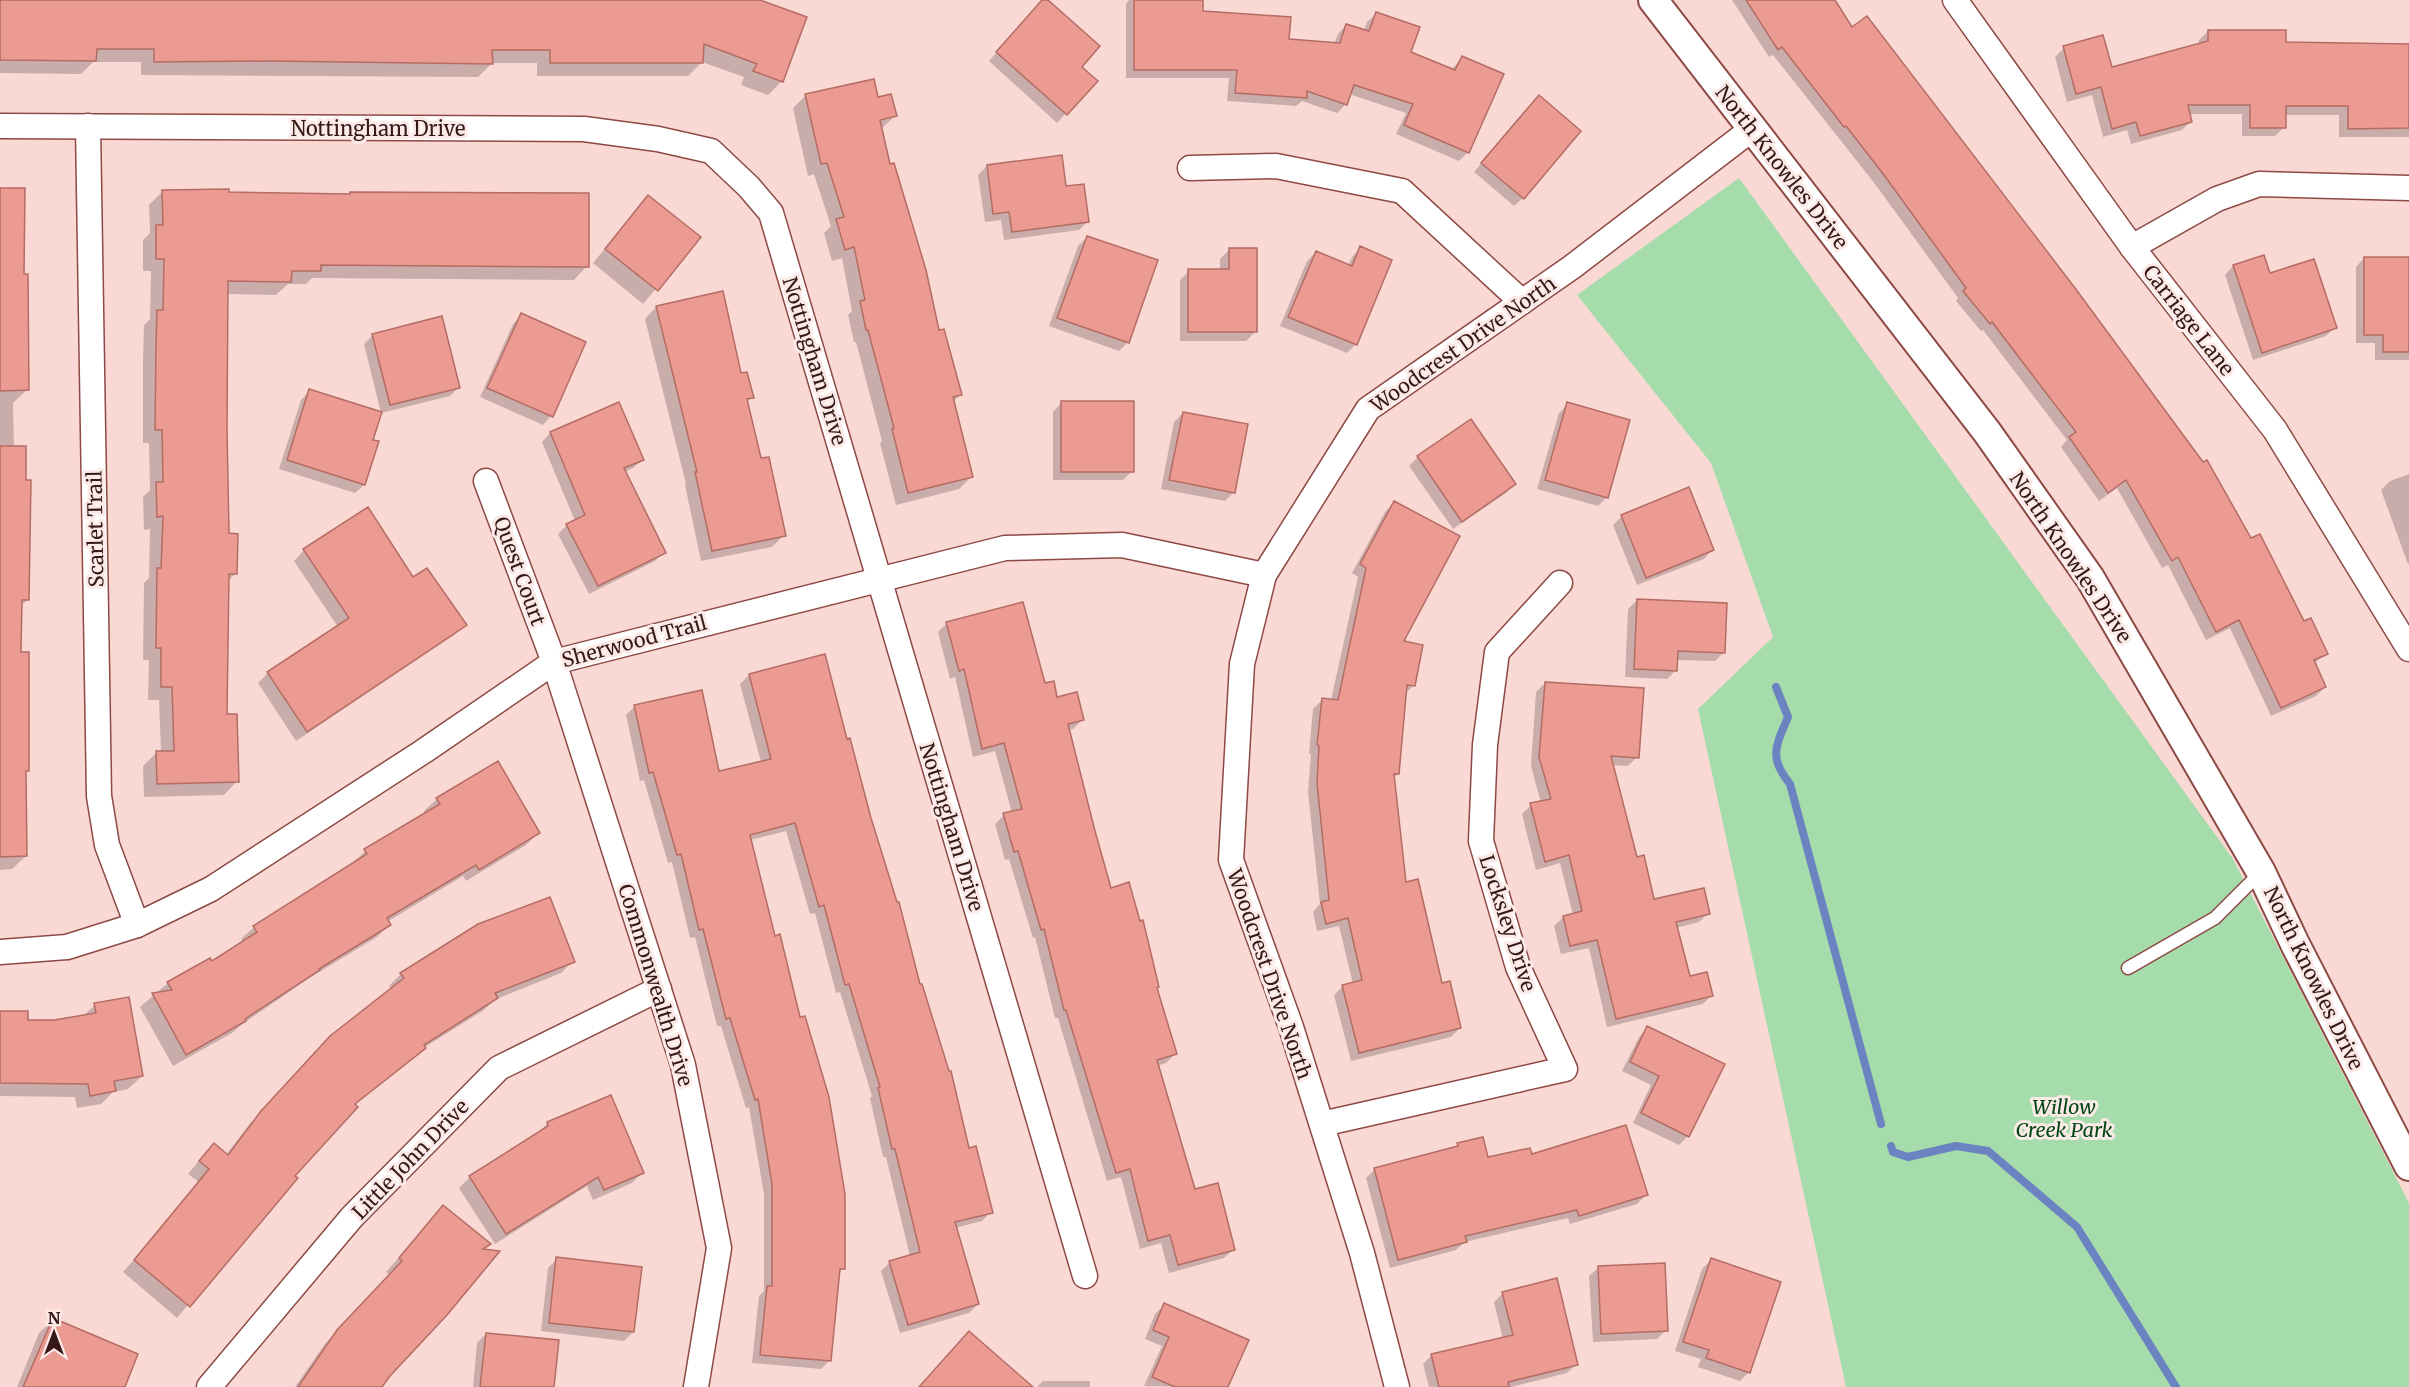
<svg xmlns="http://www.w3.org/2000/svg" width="2409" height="1387" viewBox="0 0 2409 1387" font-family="Merriweather,serif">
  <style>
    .green { fill: #a6dcab }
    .shadow { fill: #0003 }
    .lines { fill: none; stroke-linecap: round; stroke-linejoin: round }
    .stream { stroke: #6b83c0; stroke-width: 8 }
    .building { fill: #eb9b92; stroke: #b46c64; stroke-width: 1.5 }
    .service-casing { stroke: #8d4943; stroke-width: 15 }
    .minor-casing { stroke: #8d4943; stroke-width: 27 }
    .tertiary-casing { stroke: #8d4943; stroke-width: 32 }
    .service { stroke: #fff; stroke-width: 12 }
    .minor { stroke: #fff; stroke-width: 24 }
    .tertiary { stroke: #fff; stroke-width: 28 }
    .labels { text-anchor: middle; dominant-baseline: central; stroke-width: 6; stroke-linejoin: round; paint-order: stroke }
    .street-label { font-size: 20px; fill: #361916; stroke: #fbeae8 }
    .park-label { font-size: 20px; font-style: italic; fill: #024615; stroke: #fbeae8 }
  </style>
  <rect width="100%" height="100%" fill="#fad9d5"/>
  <polygon class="green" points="1739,178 2233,859 2409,1203 2409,1387 1846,1387 1698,709 1773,637 1711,463 1577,295"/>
  <g class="shadow">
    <polygon points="0,0 755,0 782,81 768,95 741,85 744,77 702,62 688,76 537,76 537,63 492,63 478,77 141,75 141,62 93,62 81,74 0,73"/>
    <polygon points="1044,0 1079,67 1095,81 1057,123 989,61"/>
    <polygon points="1129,0 1202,0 1202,12 1288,41 1334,44 1338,34 1346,25 1364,31 1367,22 1376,14 1410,52 1451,70 1462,58 1468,152 1459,161 1396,134 1406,113 1349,94 1346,104 1337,113 1302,101 1296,106 1227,101 1229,78 1126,78 1126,4"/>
    <polygon points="1732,0 1833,0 1852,29 2251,540 2326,653 2314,664 2325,687 2316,696 2271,716 2230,628 2206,640 2168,565 2162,568 2117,488 2099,501 2061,447 2067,440 1983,330 1981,331 1956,301 1958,298 1875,184 1773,55 1769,57"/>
    <polygon points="2208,31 2284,43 2409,44 2409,137 2339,137 2339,115 2284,115 2284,127 2275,136 2242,136 2242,114 2189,114 2191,121 2182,130 2131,144 2127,130 2103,137 2092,95 2067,102 2055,57 2064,48 2111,69 2199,44 2199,40"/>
    <polygon points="806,95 877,99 895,116 881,129 889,166 938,332 960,395 953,402 972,476 959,489 896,505 880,443 882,441 856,342 854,342 848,315 852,311 842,258 832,261 824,233 831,226 814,174 808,176 793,108"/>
    <polygon points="1530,106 1523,198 1514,206 1474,172"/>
    <polygon points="987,166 1065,188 1088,221 1079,230 1004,240 1001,220 985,222 978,175"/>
    <polygon points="0,189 22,275 28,389 13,403 14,447 28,599 21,606 20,653 27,771 24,773 26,856 12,869 0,870"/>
    <polygon points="163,191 348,196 350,193 587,266 574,280 312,278 306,284 288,284 276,295 226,294 225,430 228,535 236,573 227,582 226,716 237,781 224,795 144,797 143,766 156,753 161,752 159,700 148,700 149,660 143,660 144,583 149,578 150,529 144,530 143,497 150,490 149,443 143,443 143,359 144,325 150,319 151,271 143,271 143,240 150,233 149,205"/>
    <polygon points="648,197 699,238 643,304 593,263"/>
    <polygon points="1087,237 1128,342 1119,351 1049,326 1078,246"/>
    <polygon points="1361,248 1356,344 1347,353 1280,326 1307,261 1316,252 1348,266 1352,257"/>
    <polygon points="1229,250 1255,332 1246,341 1180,341 1180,280 1189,271 1220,271 1220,259"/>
    <polygon points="2263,257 2269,275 2335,327 2326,336 2253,360 2225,275 2233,266"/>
    <polygon points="2364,258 2409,258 2409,360 2375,360 2375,343 2356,343 2356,267"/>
    <polygon points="656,307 740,375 752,397 746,403 760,460 784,535 772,547 701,561 685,485 686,484 645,319"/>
    <polygon points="522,315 551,416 543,425 480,397 513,324"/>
    <polygon points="373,335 459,387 450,396 381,413 364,344"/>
    <polygon points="310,391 371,441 364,485 355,493 279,469 301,400"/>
    <polygon points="1061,403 1132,471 1123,480 1053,480 1053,412"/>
    <polygon points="1568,404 1607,497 1598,506 1537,489 1559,413"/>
    <polygon points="1183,413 1234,492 1225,501 1161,489 1174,422"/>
    <polygon points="1471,421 1514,484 1506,493 1453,529 1409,466 1418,457"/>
    <polygon points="550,433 642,460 633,468 624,472 664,552 655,561 589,594 558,534 567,525 575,521 542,442"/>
    <polygon points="2409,474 2409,563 2408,564 2381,490 2390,481"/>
    <polygon points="1394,503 1402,642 1413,686 1405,694 1398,774 1393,778 1404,883 1441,985 1460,1028 1451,1037 1351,1061 1334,995 1343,986 1353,984 1339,926 1317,931 1313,912 1320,904 1308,792 1311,754 1309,754 1313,709 1322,700 1331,700 1358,577 1352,573 1385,512"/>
    <polygon points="1622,516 1712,550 1704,559 1637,585 1613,525"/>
    <polygon points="304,550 412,579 465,625 454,635 296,741 258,683 268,673 338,627 294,561"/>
    <polygon points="1637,600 1723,653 1715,661 1676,660 1676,670 1667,679 1625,677 1628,609"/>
    <polygon points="947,623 1044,685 1082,720 1073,729 1067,730 1110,889 1155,989 1175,1054 1166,1063 1157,1066 1194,1191 1233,1250 1224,1258 1169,1273 1161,1243 1140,1249 1121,1177 1107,1181 1058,1018 1055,1018 1035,937 1033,938 1009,859 1005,860 995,824 1004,815 1012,813 995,751 973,757 955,677 950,679 938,632"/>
    <polygon points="749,675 846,741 968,1150 991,1212 982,1221 955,1228 978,1304 969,1313 900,1333 881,1271 890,1262 910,1256 886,1157 883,1157 870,1098 872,1096 840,992 836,993 815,913 810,914 786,831 750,840 843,1268 838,1273 830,1360 821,1369 752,1363 759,1296 764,1291 764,1194 749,1107 746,1108 721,1026 717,1026 695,937 690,938 672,862 668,863 644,780 640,781 626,715 635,706 718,773 761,762 740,684"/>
    <polygon points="1545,683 1637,757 1628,766 1612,765 1636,859 1653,901 1708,914 1699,922 1676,928 1689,978 1712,995 1703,1004 1607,1027 1589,948 1561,954 1554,926 1563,917 1573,915 1560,863 1536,870 1522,814 1531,805 1541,803 1531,766 1536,692"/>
    <polygon points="437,799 538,833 526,845 466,881 463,876 387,922 389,925 377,937 311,977 241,1025 232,1033 173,1066 140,1007 168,983 212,963 243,942 241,939 254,927 353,863 365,851 426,814 424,811"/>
    <polygon points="573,961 561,973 494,1000 484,1010 425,1047 354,1105 177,1318 123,1272 168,1221 199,1182 188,1174 202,1157 214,1145 226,1155 249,1125 318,1049 392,990 389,986 401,974"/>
    <polygon points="95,1005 142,1076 128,1089 113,1092 101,1104 77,1108 75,1097 0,1096 0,1013 26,1021 54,1021 83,1016"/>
    <polygon points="1647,1028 1688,1136 1679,1145 1633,1123 1651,1085 1622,1071 1639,1037"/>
    <polygon points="548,1123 643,1172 632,1183 593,1200 587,1186 495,1244 459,1188 470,1177 537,1134"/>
    <polygon points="1458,1145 1486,1159 1531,1156 1646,1195 1637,1204 1570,1224 1568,1218 1465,1242 1456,1250 1390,1268 1366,1178 1375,1169 1454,1149"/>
    <polygon points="443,1207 489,1244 381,1387 295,1387 324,1345 390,1275 386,1272"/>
    <polygon points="557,1259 633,1332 624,1341 541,1331 548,1268"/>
    <polygon points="1711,1260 1749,1372 1740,1381 1698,1367 1701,1359 1675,1351 1702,1269"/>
    <polygon points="1598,1268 1666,1330 1657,1339 1593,1342 1589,1276"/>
    <polygon points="1503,1293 1576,1364 1567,1373 1511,1387 1429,1387 1423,1364 1432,1355 1503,1339 1494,1302"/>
    <polygon points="1164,1305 1227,1387 1144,1386 1162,1346 1145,1339 1155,1314"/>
    <polygon points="53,1320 123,1387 17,1387 39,1333"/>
    <polygon points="486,1334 553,1387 473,1387 477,1343"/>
    <polygon points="1043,1381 1090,1381 1090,1387 1037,1387"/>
  </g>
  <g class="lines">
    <g class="stream">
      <path d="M1776,687L1788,717C1776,746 1768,757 1790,784L1881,1124"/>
      <polyline points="1891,1146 1893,1152 1908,1157 1956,1146 1988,1151 2077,1227 2176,1387"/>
    </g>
  </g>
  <g class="building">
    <polygon points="0,0 760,0 807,17 783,82 753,71 757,64 704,44 703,63 550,63 550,50 492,50 493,64 270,61 154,62 154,49 97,49 96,61 0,60"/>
    <polygon points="1042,0 1048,0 1100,46 1082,67 1098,81 1067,115 996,52"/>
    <polygon points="1134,0 1203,0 1203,11 1291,17 1289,39 1340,43 1346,24 1369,31 1376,12 1420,27 1411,52 1455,70 1462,56 1504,74 1469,153 1404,125 1413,104 1354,85 1347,105 1307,91 1307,98 1235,93 1237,70 1134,70"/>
    <polygon points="1746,0 1835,0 1852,27 1867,16 2075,288 2203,462 2207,460 2251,538 2260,534 2304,621 2311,618 2328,654 2314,660 2326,687 2281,708 2239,620 2216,632 2178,557 2172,561 2126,480 2108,493 2069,437 2076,432 1992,322 1990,324 1963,291 1966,288 1884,175 1846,126 1844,127 1782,47 1778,50"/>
    <polygon points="2208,30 2286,30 2286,42 2409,44 2409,128 2348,129 2348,106 2286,106 2286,128 2250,128 2250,105 2188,105 2192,122 2140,136 2136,122 2112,129 2101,87 2076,94 2063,46 2103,35 2112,67 2208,41"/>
    <polygon points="874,79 878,97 891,94 897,116 880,120 890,164 894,163 926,270 939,330 944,329 962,395 953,397 973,477 908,493 892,429 894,428 868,330 866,330 860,301 865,300 854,247 845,250 836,219 844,217 827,163 821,164 805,94"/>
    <polygon points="1539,95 1581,131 1524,199 1481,163"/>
    <polygon points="1062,155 1066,186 1084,184 1089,222 1012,232 1009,212 993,214 987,165"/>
    <polygon points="0,188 25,188 24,274 28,274 29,390 0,391"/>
    <polygon points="229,189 229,192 350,194 350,192 589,193 589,267 321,265 321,271 292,271 291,282 228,281 227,429 229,533 238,534 237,574 229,574 227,714 237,714 239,782 157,784 156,751 174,751 172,687 161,687 161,648 156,648 157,568 161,568 163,516 157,517 156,482 163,482 162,430 155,430 156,344 157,310 163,310 164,259 156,259 156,225 163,225 162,190"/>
    <polygon points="648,195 701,237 658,291 605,249"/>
    <polygon points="1087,236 1158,260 1129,343 1057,318"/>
    <polygon points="1360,246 1392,260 1357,345 1288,317 1316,251 1352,266"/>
    <polygon points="1229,248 1257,248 1257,332 1188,332 1188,269 1229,269"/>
    <polygon points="2264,255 2270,273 2314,259 2337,328 2262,353 2233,265"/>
    <polygon points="2364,257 2409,257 2409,352 2383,352 2383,335 2364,335"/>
    <polygon points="723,291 741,373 747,372 754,398 747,399 761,458 769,457 786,536 712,551 695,472 697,472 656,306"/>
    <polygon points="521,313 586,342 553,417 487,388"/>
    <polygon points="442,316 460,388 390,405 372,334"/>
    <polygon points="309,389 382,412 373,440 379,441 365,485 287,460"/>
    <rect x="1061" y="401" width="73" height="71"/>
    <polygon points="619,402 644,460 624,468 666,553 598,586 566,524 585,515 550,432"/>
    <polygon points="1567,402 1630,420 1608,498 1545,480"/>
    <polygon points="1183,412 1248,424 1235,493 1169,480"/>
    <polygon points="1471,419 1516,484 1462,522 1417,456"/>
    <polygon points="0,446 26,446 26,480 31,480 29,600 22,600 21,652 29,652 29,771 26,771 27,856 0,857"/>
    <polygon points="1689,487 1714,550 1646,578 1621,515"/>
    <polygon points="1394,501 1460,536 1404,641 1423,645 1415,686 1407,685 1399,774 1394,774 1406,882 1418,879 1442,983 1450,981 1461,1028 1359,1053 1342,985 1362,980 1348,918 1326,924 1321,902 1329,900 1317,783 1319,746 1317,745 1322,698 1338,700 1366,568 1360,564"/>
    <polygon points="368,507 413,577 427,568 467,625 307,732 267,672 349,618 303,549"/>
    <polygon points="1637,599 1727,603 1725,653 1678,651 1677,671 1634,669"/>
    <polygon points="1023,602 1045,683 1054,681 1057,697 1077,692 1084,720 1068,724 1095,831 1111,888 1129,882 1140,921 1143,920 1159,987 1157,988 1177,1054 1157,1060 1195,1189 1218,1183 1235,1250 1178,1265 1170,1235 1148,1241 1130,1169 1116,1173 1066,1010 1064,1010 1044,929 1041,930 1018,851 1014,852 1003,813 1022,809 1004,743 982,749 964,669 959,671 946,622"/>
    <polygon points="825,654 847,739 850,738 871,818 897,902 899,902 920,984 922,984 949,1071 951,1071 969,1148 976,1146 993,1213 955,1222 979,1304 908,1325 889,1261 920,1252 895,1149 892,1149 878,1088 880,1087 849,984 845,985 824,905 819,907 795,823 750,835 775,936 780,934 800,1017 805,1016 829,1097 845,1194 845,1269 840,1269 831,1361 760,1355 767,1286 772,1286 772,1184 758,1099 755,1100 730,1018 726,1019 703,929 699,930 681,854 677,855 653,772 649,773 634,705 702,690 719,771 771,759 749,674"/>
    <polygon points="1545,682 1644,688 1639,758 1611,756 1637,857 1644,855 1654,899 1704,888 1710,914 1676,922 1690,976 1707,972 1713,996 1616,1019 1597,940 1570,946 1563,916 1582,911 1569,855 1545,862 1530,803 1551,799 1539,757"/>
    <polygon points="498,761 540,833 479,870 476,865 387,918 391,925 319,969 320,970 245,1019 246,1021 186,1055 152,993 172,990 167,982 210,958 212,961 257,932 253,926 367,854 364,849 440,804 436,798"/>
    <polygon points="550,897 575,962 495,993 498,998 424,1045 426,1048 355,1104 358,1107 295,1176 298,1178 190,1307 134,1260 209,1169 199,1161 214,1143 228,1155 261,1111 330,1036 404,978 400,973 478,924"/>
    <polygon points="129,997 143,1076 114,1081 116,1091 90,1096 88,1084 0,1083 0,1011 28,1011 28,1020 54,1020 96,1013 94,1003"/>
    <polygon points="1647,1026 1725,1064 1689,1137 1641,1113 1659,1076 1630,1062"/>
    <polygon points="611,1095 644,1173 604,1190 598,1177 506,1234 469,1176 548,1126 547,1122"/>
    <polygon points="1626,1125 1648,1195 1579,1216 1577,1210 1465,1236 1467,1242 1398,1260 1374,1168 1458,1146 1457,1143 1483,1137 1488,1157 1530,1148 1532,1154"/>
    <polygon points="443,1205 491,1244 483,1249 500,1251 447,1315 390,1376 382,1387 298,1387 337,1330 402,1261 399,1258"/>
    <polygon points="556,1257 642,1267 634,1332 549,1323"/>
    <polygon points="1711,1258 1781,1282 1750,1373 1706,1358 1709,1350 1683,1342"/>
    <polygon points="1665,1263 1668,1331 1601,1334 1598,1266"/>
    <polygon points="1557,1278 1578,1365 1508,1382 1509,1387 1439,1387 1431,1354 1513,1335 1502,1292"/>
    <polygon points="1164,1303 1249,1340 1228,1387 1175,1387 1152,1377 1169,1337 1153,1330"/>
    <polygon points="53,1318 138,1354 125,1387 23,1387"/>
    <polygon points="969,1331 1033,1387 919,1387"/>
    <polygon points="486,1333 559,1340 554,1387 480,1387"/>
  </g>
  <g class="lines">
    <defs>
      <polyline id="service" points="2128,968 2215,918 2261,872"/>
      <g id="minor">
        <polyline points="1955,0 2132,247 2275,430 2409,649"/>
        <polyline points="0,126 584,129 658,139 711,151 749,187 771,213 1085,1276"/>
        <polyline points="88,126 99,796 107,845 137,925"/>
        <polyline points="1190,168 1276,166 1402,191 1522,302"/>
        <polyline points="2132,247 2217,199 2259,184 2409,188"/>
        <polyline points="486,481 554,662 683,1065 719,1248 696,1387"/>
        <polyline points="0,952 67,947 137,925 211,889 424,751 554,662 1005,548 1122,545 1264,575"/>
        <polyline points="1322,1124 1565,1069 1518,967 1481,841 1485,745 1497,652 1560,583"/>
        <polyline points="209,1387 352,1217 499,1068 659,989"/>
        <polyline points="1397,1387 1362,1253 1291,1027 1231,860 1242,664 1264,575 1368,409 1572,267 1752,129"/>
      </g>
      <polyline id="tertiary" points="1653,0 1987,432 2090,578 2261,872 2295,944 2409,1166"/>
    </defs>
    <use href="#service" class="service-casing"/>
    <use href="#minor" class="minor-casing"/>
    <use href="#tertiary" class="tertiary-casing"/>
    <use href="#service" class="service"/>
    <use href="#minor" class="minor"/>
    <use href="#tertiary" class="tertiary"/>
  </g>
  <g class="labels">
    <g class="street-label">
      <text x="378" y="128">Nottingham Drive</text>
      <text transform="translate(1782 167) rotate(52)">North Knowles Drive</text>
      <text transform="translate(2189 320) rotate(52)">Carriage Lane</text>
      <text transform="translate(1463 344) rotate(-35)">Woodcrest Drive North</text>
      <text transform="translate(815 361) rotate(73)">Nottingham Drive</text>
      <text transform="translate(95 529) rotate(-91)">Scarlet Trail</text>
      <text transform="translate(2071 557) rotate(56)">North Knowles Drive</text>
      <text transform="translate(520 571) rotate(70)">Quest Court</text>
      <text transform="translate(634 641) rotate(-15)">Sherwood Trail</text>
      <text transform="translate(952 827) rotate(73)">Nottingham Drive</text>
      <text transform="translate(1508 923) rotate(72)">Locksley Drive</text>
      <text transform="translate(1270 974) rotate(71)">Woodcrest Drive North</text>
      <text transform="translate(2314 978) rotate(64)">North Knowles Drive</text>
      <text transform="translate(656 985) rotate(73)">Commonwealth Drive</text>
      <text transform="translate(410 1159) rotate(-46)">Little John Drive</text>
    </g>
    <g class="park-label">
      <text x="2064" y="1106">Willow<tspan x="2064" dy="23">Creek Park</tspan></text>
    </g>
  </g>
  <g transform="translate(54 1333)" stroke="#fbeae8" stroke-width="4.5" paint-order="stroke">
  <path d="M0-4.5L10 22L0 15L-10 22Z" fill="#361916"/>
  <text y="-9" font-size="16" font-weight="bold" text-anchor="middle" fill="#361916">N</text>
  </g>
</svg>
